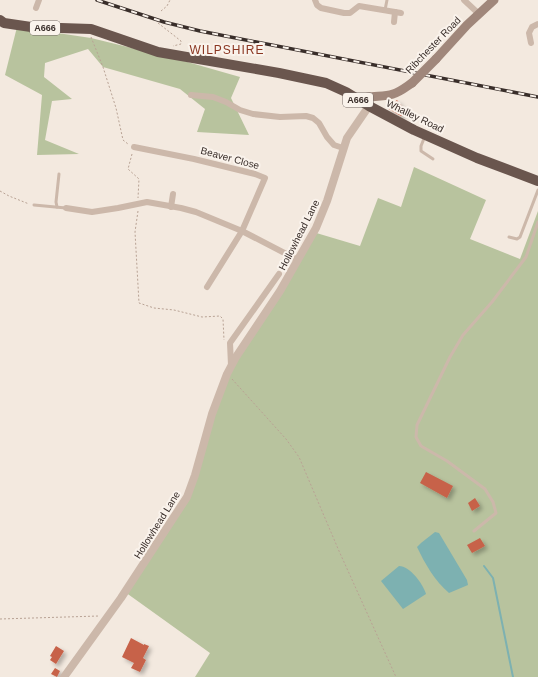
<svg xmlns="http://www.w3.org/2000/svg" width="538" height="677" viewBox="0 0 538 677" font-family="Helvetica,sans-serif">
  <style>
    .green { fill: #b8c39e }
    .water { fill: #7db1b1 }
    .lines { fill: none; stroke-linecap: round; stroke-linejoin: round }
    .stream { stroke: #7db1b1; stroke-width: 2 }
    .building { fill: #c76249; filter: url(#shadow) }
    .path { stroke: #b8a294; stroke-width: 1; stroke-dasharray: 2 2; stroke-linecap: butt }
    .service { stroke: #ccb8aa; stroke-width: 3 }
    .minor { stroke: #ccb8aa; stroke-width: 6 }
    .tertiary { stroke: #ccb8aa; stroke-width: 8 }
    .secondary { stroke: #a0877b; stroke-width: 9 }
    .trunk { stroke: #6a564e; stroke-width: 10 }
    .rail-casing { stroke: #392e2a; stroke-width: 3.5 }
    .rail { stroke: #faf3ec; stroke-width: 2; stroke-dasharray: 6; stroke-linecap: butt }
    .secondary-bridge { stroke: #a0877b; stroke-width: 9 }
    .labels { text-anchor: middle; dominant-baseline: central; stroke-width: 4; stroke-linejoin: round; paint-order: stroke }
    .shield { fill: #faf3ec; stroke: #736964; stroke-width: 1 }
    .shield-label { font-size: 9px; font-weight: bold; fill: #392e2a }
    .street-label { font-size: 10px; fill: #392e2a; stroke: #faf3ec }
    .quarter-label { font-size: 12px; letter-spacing: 1px; fill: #8a3621; stroke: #faf3ec }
  </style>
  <defs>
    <filter id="shadow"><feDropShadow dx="3" dy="3" stdDeviation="2" flood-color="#0004"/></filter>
  </defs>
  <rect width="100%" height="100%" fill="#f3e9df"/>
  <g class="green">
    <polygon points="17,27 91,38 177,59 240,77 231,98 249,135 197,132 205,109 180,89 103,67 88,49 45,63 44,77 72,99 52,101 45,140 79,154 37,155 42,95 5,75"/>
    <polygon points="414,167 486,200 470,239 520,259 538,211 538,677 195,677 210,653 125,592 187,497 221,389 313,232 360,246 378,198 401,207"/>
  </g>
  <g class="water">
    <path d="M435,532L439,533L467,580L468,585L449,593C435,581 425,564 417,547L421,543Z"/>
    <path d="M399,566C410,566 423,584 426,594L403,609L381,581Z"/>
  </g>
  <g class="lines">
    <polyline class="stream" points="484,566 493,578 513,677"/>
  </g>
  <g class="building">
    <polygon points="397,100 406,112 401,116 387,108"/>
    <polygon points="426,472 453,486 447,498 420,483"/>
    <polygon points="475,498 480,506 472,511 468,503"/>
    <polygon points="480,538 485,546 472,553 467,545"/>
    <polygon points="131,638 144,645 144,644 149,646 143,658 146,660 140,672 131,668 134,663 122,657"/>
    <polygon points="56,646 64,651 56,664 50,660 52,657 50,656"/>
    <polygon points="55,668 60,671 57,677 51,674"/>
  </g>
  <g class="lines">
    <g class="path">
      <polyline points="161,11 167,6 170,0"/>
      <polyline points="158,23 181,41 181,44 173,46"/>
      <polyline points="91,37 103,67 116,108 123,140 128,144"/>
      <polyline points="132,154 128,169 139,179 138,198"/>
      <polyline points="0,191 9,196 29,204"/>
      <polyline points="138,211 135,232 139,303 154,308 174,310 202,317 220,316 223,319 224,340"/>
      <polyline points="232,379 286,439 299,457 339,551 396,677"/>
      <polyline points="0,619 99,616"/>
    </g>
    <g class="service">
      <polyline points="385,10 387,0"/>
      <polyline points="425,136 421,146 421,151 433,159"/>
      <polyline points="34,205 66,208"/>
      <polyline points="57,207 56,202 59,174"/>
      <polyline points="509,237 517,239 520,237 538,190"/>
      <polyline points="474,531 496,513 493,502 485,489 447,461 421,446 416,437 417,425 450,357 463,335 492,302 526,257 538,222"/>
    </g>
    <g class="minor">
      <polyline points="315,0 317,5 321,8 344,13 350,13 359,6 401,13"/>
      <polyline points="464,0 479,14"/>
      <polyline points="36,8 39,0"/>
      <polyline points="394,22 395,12"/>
      <polyline points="531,43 529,33 532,27 538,24"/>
      <polyline points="191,95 213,97 226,102 240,110 253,114 280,117 306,116 313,118 319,123 327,137 334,145 343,148"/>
      <polyline points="134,147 194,159 255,174 265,178 242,231 207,287"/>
      <polyline points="171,207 173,194"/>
      <polyline points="66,208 92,212 118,208 147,202 181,208 196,212 242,231 298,260"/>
      <polyline points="231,365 230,343 279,274"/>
    </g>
    <polyline class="tertiary" points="64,677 121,598 187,497 195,475 212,414 227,374 236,357 280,291 316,228 327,201 347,138 369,106"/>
    <g class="secondary">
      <polyline points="436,59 467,25 494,0"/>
      <path d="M360,101C367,94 382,98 393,94C400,92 406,87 412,83"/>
    </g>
    <polyline class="trunk" points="0,20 4,23 31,27 91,29 158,52 279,73 326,83 346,92 369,106 414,130 477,158 538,181"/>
    <defs>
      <polyline id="rail" points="97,0 164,22 200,31 538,97"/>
    </defs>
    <use href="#rail" class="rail-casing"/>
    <use href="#rail" class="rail"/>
    <polyline class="secondary-bridge" points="412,83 436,59"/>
  </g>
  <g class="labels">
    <g class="shield">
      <rect x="30" y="21" width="30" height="14" rx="3"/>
      <rect x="343" y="93" width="30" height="14" rx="3"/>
    </g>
    <g class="shield-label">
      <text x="45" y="28">A666</text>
      <text x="358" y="100">A666</text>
    </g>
    <g class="street-label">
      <text transform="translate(433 45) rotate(-46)">Ribchester Road</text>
      <text transform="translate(415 116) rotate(26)">Whalley Road</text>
      <text transform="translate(230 158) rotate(15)">Beaver Close</text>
      <text transform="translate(299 235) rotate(-63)">Hollowhead Lane</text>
      <text transform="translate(157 525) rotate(-58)">Hollowhead Lane</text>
    </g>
    <g class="quarter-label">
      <text x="227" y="50">WILPSHIRE</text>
    </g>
  </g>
</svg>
